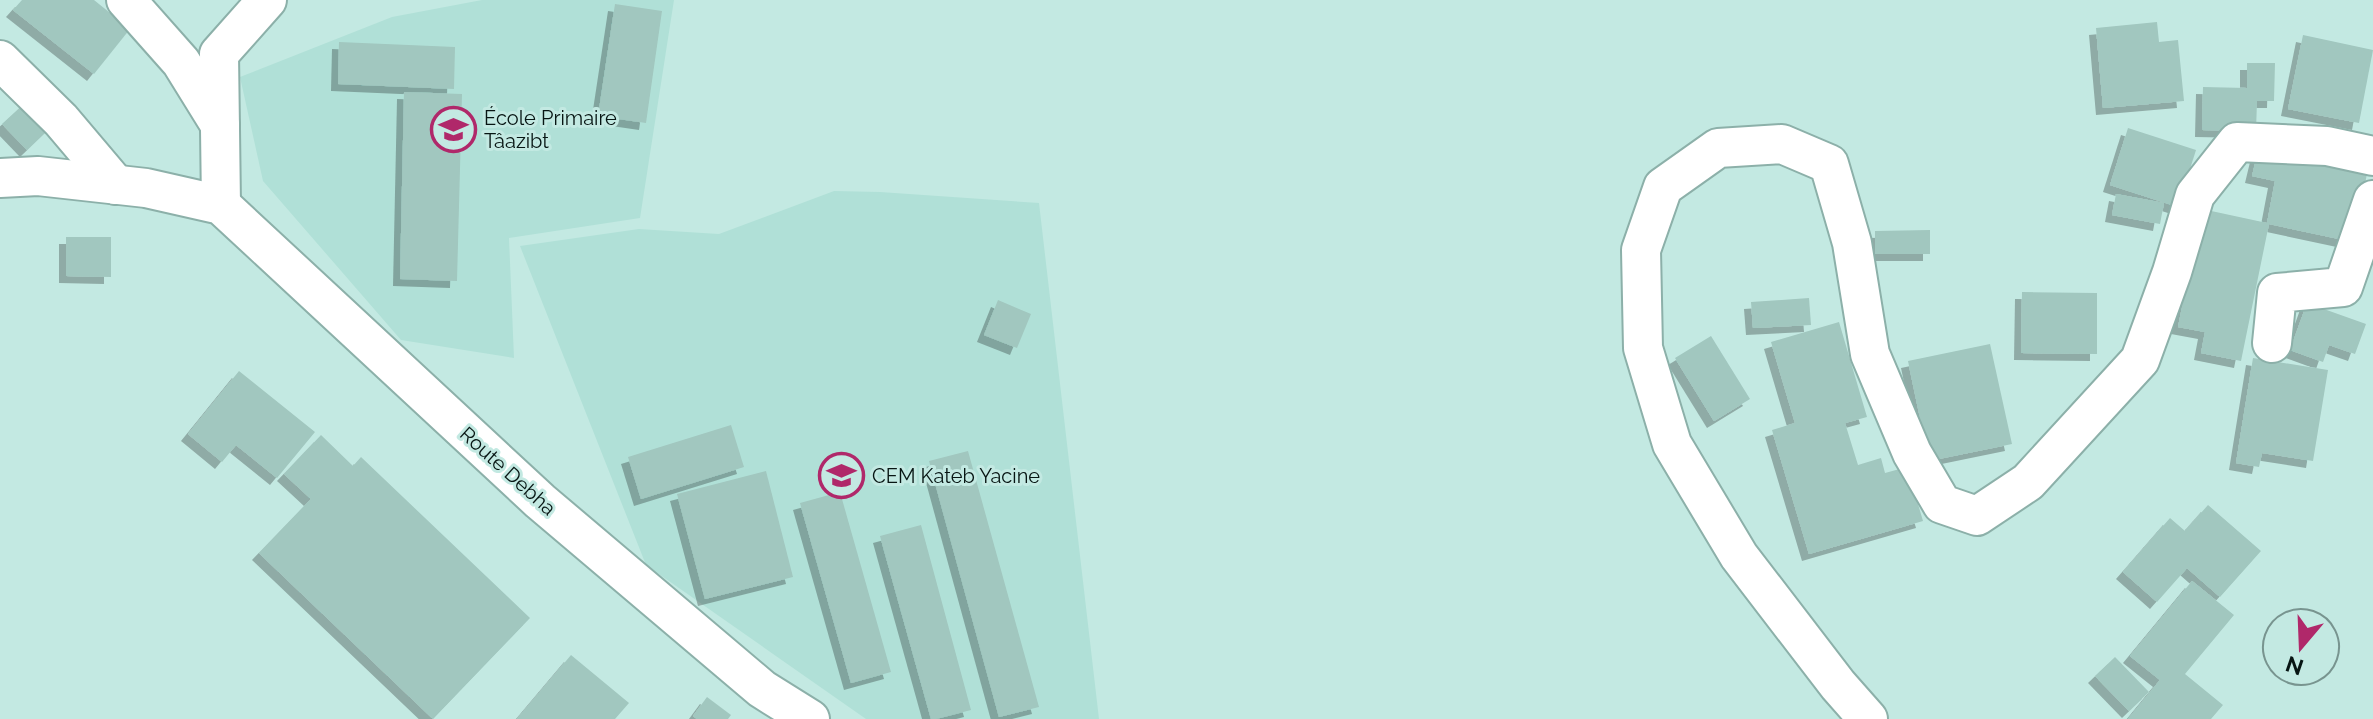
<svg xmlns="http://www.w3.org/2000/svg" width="2373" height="719" viewBox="0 0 2373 719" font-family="Raleway,sans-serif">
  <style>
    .built { fill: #b0e0d7 }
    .building { fill: #a1c7bf; filter: url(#shadow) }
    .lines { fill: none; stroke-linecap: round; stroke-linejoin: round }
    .minor-casing { stroke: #8cb0a9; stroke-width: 42 }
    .minor { stroke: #fff; stroke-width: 38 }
    .labels { text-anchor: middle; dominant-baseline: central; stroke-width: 6; stroke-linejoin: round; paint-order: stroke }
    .poi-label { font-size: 20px; fill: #071513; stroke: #c3e9e2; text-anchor: start }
    .street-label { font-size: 20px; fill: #071513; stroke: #c3e9e2 }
  </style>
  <defs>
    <filter id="shadow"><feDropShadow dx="-7" dy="7" stdDeviation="0" flood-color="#0004"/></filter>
  </defs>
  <rect width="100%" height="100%" fill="#c3e9e2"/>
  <g class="built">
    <polygon points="482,0 674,0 640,218 509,238 514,358 401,340 263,181 240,77 392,17"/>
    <polygon points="834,191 880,192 1039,203 1099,719 866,719 646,565 520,246 639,229 719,234"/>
  </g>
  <g class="building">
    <polygon points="22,0 94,0 130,29 94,74 13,10"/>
    <polygon points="615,4 662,11 646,123 598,116"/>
    <polygon points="2157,22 2159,42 2178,40 2184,101 2103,108 2096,28"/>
    <polygon points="2303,35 2373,50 2359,123 2288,109"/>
    <polygon points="339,42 455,47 454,89 338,84"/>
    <polygon points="2247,63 2275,63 2274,101 2257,101 2256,131 2202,130 2203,87 2247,88"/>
    <polygon points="404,92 462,94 457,281 400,279"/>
    <polygon points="27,101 52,126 27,150 2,124"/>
    <polygon points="2128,128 2196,150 2178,207 2110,185"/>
    <polygon points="2258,151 2367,174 2353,242 2269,224 2241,361 2201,353 2205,332 2178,327 2202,209 2267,223 2275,181 2252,176"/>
    <polygon points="2116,194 2164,203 2160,224 2112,215"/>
    <polygon points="1930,230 1930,254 1875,254 1875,231"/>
    <polygon points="66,237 111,237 111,277 66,276"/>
    <polygon points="2022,292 2097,293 2097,354 2021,353"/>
    <polygon points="1809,298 1811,325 1753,328 1751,302"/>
    <polygon points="998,300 1031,314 1017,348 984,335"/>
    <polygon points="2307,303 2366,324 2355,354 2329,345 2323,362 2290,350"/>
    <polygon points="1839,322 1867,417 1845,423 1858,465 1881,458 1885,473 1907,467 1923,521 1809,554 1772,430 1795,423 1771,342"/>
    <polygon points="1711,336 1750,399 1714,421 1675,358"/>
    <polygon points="1990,344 2012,444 1929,461 1908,361"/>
    <polygon points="2253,358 2328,370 2313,461 2262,453 2259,467 2236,463"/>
    <polygon points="239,371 315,432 277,478 236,445 222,462 188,434"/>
    <polygon points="731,425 744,467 641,499 628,457"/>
    <polygon points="321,435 353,466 361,457 530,618 433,719 259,553 311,499 284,474"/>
    <polygon points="968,451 1039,707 999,717 929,461"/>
    <polygon points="766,471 793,577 705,599 677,494"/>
    <polygon points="840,492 891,672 851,683 800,503"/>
    <polygon points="2208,505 2261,551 2220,597 2187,568 2157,602 2123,572 2170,518 2185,531"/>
    <polygon points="921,525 971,710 936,719 931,719 880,536"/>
    <polygon points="2192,581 2234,615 2185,674 2223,705 2211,719 2128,719 2160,680 2130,656"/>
    <polygon points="571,655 629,703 615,719 517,719"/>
    <polygon points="2115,657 2149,692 2129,711 2095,676"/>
    <polygon points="707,697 731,715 728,719 697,719 693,716"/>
  </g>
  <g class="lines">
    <defs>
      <g id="minor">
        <polyline points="126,0 181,62 220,125"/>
        <polyline points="0,60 61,120 116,185"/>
        <polyline points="0,178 38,176 146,188 221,205 540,501 762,689 810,719"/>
        <polyline points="221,205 219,54 267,0"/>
        <polyline points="2272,343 2277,293 2343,287 2373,200"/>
        <polyline points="1868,719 1838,685 1739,556 1672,444 1643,348 1641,250 1663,187 1718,148 1782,144 1829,164 1852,243 1870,354 1912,453 1942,504 1977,516 2028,482 2140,360 2172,272 2195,195 2237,142 2327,146 2373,156"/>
      </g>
    </defs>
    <use href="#minor" class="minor-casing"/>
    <use href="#minor" class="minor"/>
  </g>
  <defs>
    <symbol id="school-ring" viewBox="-11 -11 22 22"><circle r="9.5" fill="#c3e9e2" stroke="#b0286a" stroke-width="1.5"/><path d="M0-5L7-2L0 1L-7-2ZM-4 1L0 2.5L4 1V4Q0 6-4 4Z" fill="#b0286a"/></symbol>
  </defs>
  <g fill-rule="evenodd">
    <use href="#school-ring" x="428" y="104" width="51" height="51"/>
    <use href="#school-ring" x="816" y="450" width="51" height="51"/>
  </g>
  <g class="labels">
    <g class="poi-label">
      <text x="484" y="118">École Primaire<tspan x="484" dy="23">Tâazibt</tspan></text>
      <text x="872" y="476">CEM Kateb Yacine</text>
    </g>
    <g class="street-label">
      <text transform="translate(508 471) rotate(42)">Route Debha</text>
    </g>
  </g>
  <g transform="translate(2301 647) rotate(199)"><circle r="38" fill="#c3e9e2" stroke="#78948f" stroke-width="2"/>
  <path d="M0-6L14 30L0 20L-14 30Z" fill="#b0286a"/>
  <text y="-12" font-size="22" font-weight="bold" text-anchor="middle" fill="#071513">N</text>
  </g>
</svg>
